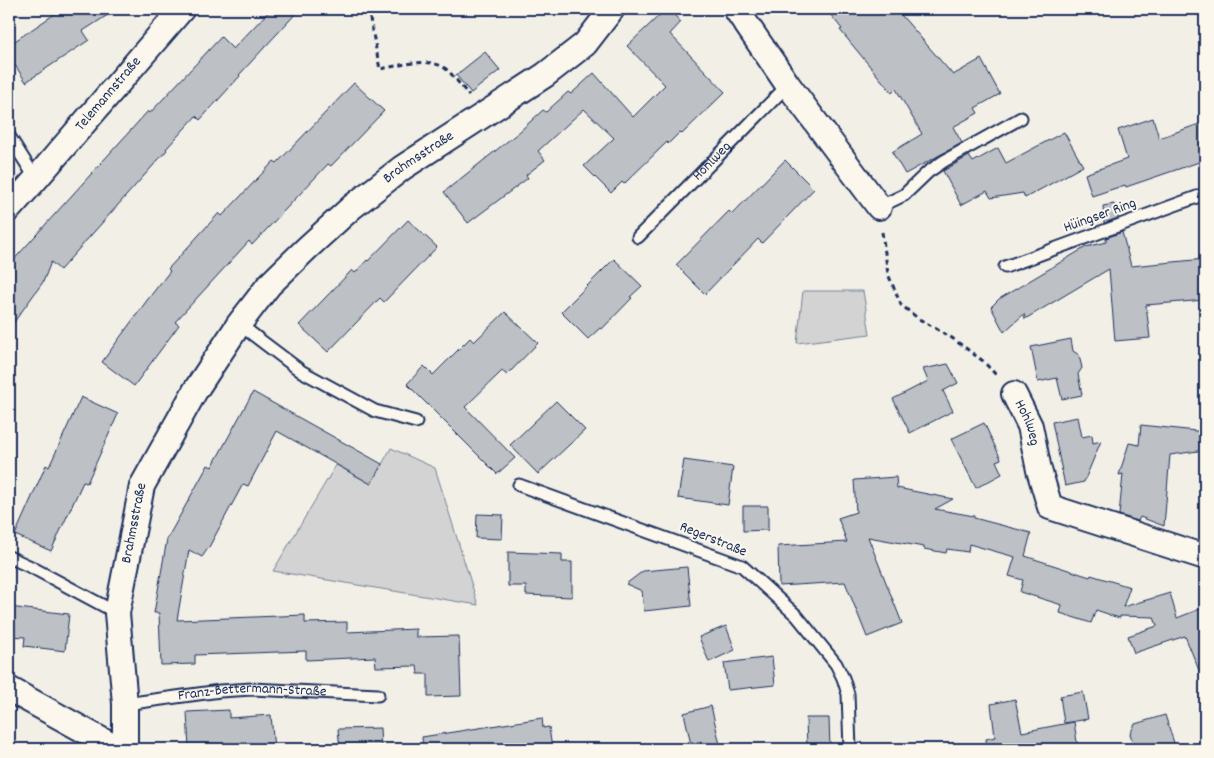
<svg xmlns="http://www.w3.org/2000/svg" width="1214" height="758" viewBox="0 0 1214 758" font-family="Dekko,sans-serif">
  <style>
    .green { fill: #d2d3d2; stroke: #768198 }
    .building { fill: #bdc0c4; stroke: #1b2f5e }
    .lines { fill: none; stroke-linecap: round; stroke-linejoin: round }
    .service-casing { stroke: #1b2f5e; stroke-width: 15 }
    .minor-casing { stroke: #1b2f5e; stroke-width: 28 }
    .path { stroke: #1b2f5e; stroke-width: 3; stroke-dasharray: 5 4; stroke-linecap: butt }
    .service { stroke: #fbf7ec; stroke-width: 11 }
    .minor { stroke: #fbf7ec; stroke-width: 24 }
    .labels { text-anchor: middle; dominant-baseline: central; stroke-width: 4; stroke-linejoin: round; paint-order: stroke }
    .street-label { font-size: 15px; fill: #1b2f5e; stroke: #fbf7ec }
  </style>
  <rect width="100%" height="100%" fill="#f2efe6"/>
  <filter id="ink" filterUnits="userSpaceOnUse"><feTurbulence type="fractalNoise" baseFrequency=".02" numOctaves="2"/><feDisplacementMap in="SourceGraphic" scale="10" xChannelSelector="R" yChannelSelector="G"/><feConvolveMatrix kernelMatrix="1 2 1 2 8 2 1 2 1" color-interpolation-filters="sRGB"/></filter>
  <g filter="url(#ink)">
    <g class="green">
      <polygon points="803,291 863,291 870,334 797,343"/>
      <polygon points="391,448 435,468 478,605 273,571 336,465 371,484"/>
    </g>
    <g class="building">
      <polygon points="62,9 117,9 83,31 89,40 26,82 9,56 9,45"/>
      <polygon points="271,9 300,9 239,75 240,76 200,120 196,116 166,149 167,150 60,270 51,262 43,282 9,329 9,265 148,111 150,113 221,37 233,49"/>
      <polygon points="666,9 668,9 681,22 670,34 725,92 682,134 680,132 668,144 667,142 624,184 622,182 611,193 584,166 614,138 584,109 538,151 545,160 526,175 528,178 468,223 444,192 519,132 543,110 546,112 568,92 571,94 594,73 633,117 665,85 627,46"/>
      <polygon points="826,9 896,9 953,75 981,59 1000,94 975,108 978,113 953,127 962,143 905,174 892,152 922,134 896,89 892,93 840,30 842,29"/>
      <polygon points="485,52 500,70 471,93 456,75"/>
      <polygon points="354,83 384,111 331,166 328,164 252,245 249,241 175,322 179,325 134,386 102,362 148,299 170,271 168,269 219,213 222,216 274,161 277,163"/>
      <polygon points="1153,118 1159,138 1205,122 1205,160 1126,187 1125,185 1092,196 1085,174 1127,159 1118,130"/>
      <polygon points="1064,132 1083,166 1025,198 1023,193 991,198 987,191 961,205 943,171 969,156 973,162 998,148 1006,163"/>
      <polygon points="785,160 814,189 762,243 758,239 705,294 676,265 729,211 732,214"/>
      <polygon points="1114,204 1118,218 1104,223 1103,206"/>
      <polygon points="408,220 437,247 384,302 380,298 328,352 299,325 352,270 355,273 367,260 368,261"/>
      <polygon points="1122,232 1131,266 1205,259 1205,300 1146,305 1150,338 1115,341 1109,269 1025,319 1024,314 1004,332 991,307 999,299 1086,247 1106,242 1106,238"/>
      <polygon points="614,259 642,286 630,297 632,298 602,329 600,328 588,339 561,312"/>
      <polygon points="505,312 538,343 507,375 502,371 465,407 515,458 497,474 407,384 424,366 433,375 470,338 474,342"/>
      <polygon points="1071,339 1073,351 1079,355 1082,368 1078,374 1082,395 1062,399 1057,378 1038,382 1031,347"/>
      <polygon points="948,364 958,383 943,391 953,411 910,433 893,399 928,381 923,369"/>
      <polygon points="253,392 382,464 371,484 277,431 248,486 243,484 209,547 202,557 189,550 177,620 305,615 305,623 347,622 347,632 416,629 416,637 459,636 461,696 428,697 428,674 418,674 417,666 376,667 375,657 306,660 306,651 195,655 195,664 161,665 159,613 154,613 167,539 208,465 212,467"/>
      <polygon points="81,397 118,414 87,483 83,482 51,551 15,535 46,465 49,467"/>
      <polygon points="556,401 585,430 538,474 510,445"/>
      <polygon points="1078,417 1082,437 1092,435 1093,443 1101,441 1084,482 1065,486 1052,422"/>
      <polygon points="984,423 1001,459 996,461 1002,474 976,488 951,439"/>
      <polygon points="1141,425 1205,432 1205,450 1170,455 1164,526 1140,517 1138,521 1119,515 1123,474 1119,475 1129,443 1139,445"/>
      <polygon points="684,460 733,467 728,505 678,498"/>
      <polygon points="896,477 897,488 953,499 935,509 974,516 974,518 1031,533 1025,556 1090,577 1091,575 1130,587 1123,607 1170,593 1177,618 1205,607 1205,685 1185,636 1134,653 1128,636 1157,626 1154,617 1120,616 1120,618 1109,615 1108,614 1096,610 1091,623 1060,613 1062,605 1020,592 1023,580 1009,576 1015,557 969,544 968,552 947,549 946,553 924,549 924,547 868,537 902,623 867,637 845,582 779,586 778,546 847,542 838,518 856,512 854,480"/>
      <polygon points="743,506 768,506 768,530 743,531"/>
      <polygon points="477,514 503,515 502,539 476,538"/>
      <polygon points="508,552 562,554 562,562 572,562 572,597 526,595 526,586 508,586"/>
      <polygon points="687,567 691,606 644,611 642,591 626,584 643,571"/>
      <polygon points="9,607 69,614 65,651 24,646 25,637 9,636"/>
      <polygon points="726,626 735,650 709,662 699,637"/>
      <polygon points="772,657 775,685 728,690 724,663"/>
      <polygon points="1083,692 1088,719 1064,723 1060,696"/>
      <polygon points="1015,699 1022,732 1074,722 1078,749 987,749 986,739 995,737 991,704"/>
      <polygon points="711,706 721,749 692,749 684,713"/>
      <polygon points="229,710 229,718 271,715 274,749 231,749 231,747 189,749 187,712"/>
      <polygon points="1165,715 1176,749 1140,749 1138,745 1133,742 1130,734 1135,724"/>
      <polygon points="542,718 543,728 549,727 552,749 423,749 422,737"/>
      <polygon points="806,718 829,718 830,749 807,749"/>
      <polygon points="380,728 381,749 340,749 338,729"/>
    </g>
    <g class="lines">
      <defs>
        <g id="service">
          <polyline points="9,136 36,179"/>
          <polyline points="879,207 904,195 928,172 944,161 1021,118"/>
          <path id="s1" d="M638,237L788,85"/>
          <polyline points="1005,267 1205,194"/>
          <polyline points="239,324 301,371 375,411 416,422"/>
          <polyline points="519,485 742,566 797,616 836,664 843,678 848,694 850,749"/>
          <polyline points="9,557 31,567 117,613"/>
          <path id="s2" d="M125,704L220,691L252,689L378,695"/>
        </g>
        <g id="minor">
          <polyline points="736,9 788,85 879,207"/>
          <path id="s3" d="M9,209L36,179L182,9"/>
          <path id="s4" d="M1014,394L1030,426L1039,470L1050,507L1205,557"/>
          <polyline points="9,689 118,749"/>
          <path id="s5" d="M125,749V704L117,613L142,486L195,391L239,324L269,285L306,249L352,207L402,168L545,75L585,44L612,9"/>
        </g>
      </defs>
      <use href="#service" class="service-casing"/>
      <use href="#minor" class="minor-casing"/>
      <g class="path">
        <path d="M368,9L380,69C398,66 430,56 446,69C454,76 462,87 469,96"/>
        <polyline points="882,232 888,274 901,305 919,319 952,338 983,361 997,376"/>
      </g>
      <use href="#service" class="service"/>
      <use href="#minor" class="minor"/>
    </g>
  </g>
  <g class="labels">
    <g class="street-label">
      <text stroke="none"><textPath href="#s3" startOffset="152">Telemannstraße</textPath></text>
      <text stroke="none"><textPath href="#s5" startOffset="701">Brahmsstraße</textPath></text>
      <text stroke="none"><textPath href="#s1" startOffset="106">Hohlweg</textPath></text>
      <text transform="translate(1100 216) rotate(-20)">Hüingser Ring</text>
      <text stroke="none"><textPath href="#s4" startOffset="32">Hohlweg</textPath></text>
      <text stroke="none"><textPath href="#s5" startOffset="228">Brahmsstraße</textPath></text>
      <text transform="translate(713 540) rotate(22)">Regerstraße</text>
      <text stroke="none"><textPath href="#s2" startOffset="128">Franz-Bettermann-Straße</textPath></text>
    </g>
  </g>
  <rect width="1214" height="758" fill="none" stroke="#fbf7ec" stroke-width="30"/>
  <rect x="15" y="15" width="1184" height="728" fill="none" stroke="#1b2f5e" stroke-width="2" filter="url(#ink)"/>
</svg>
